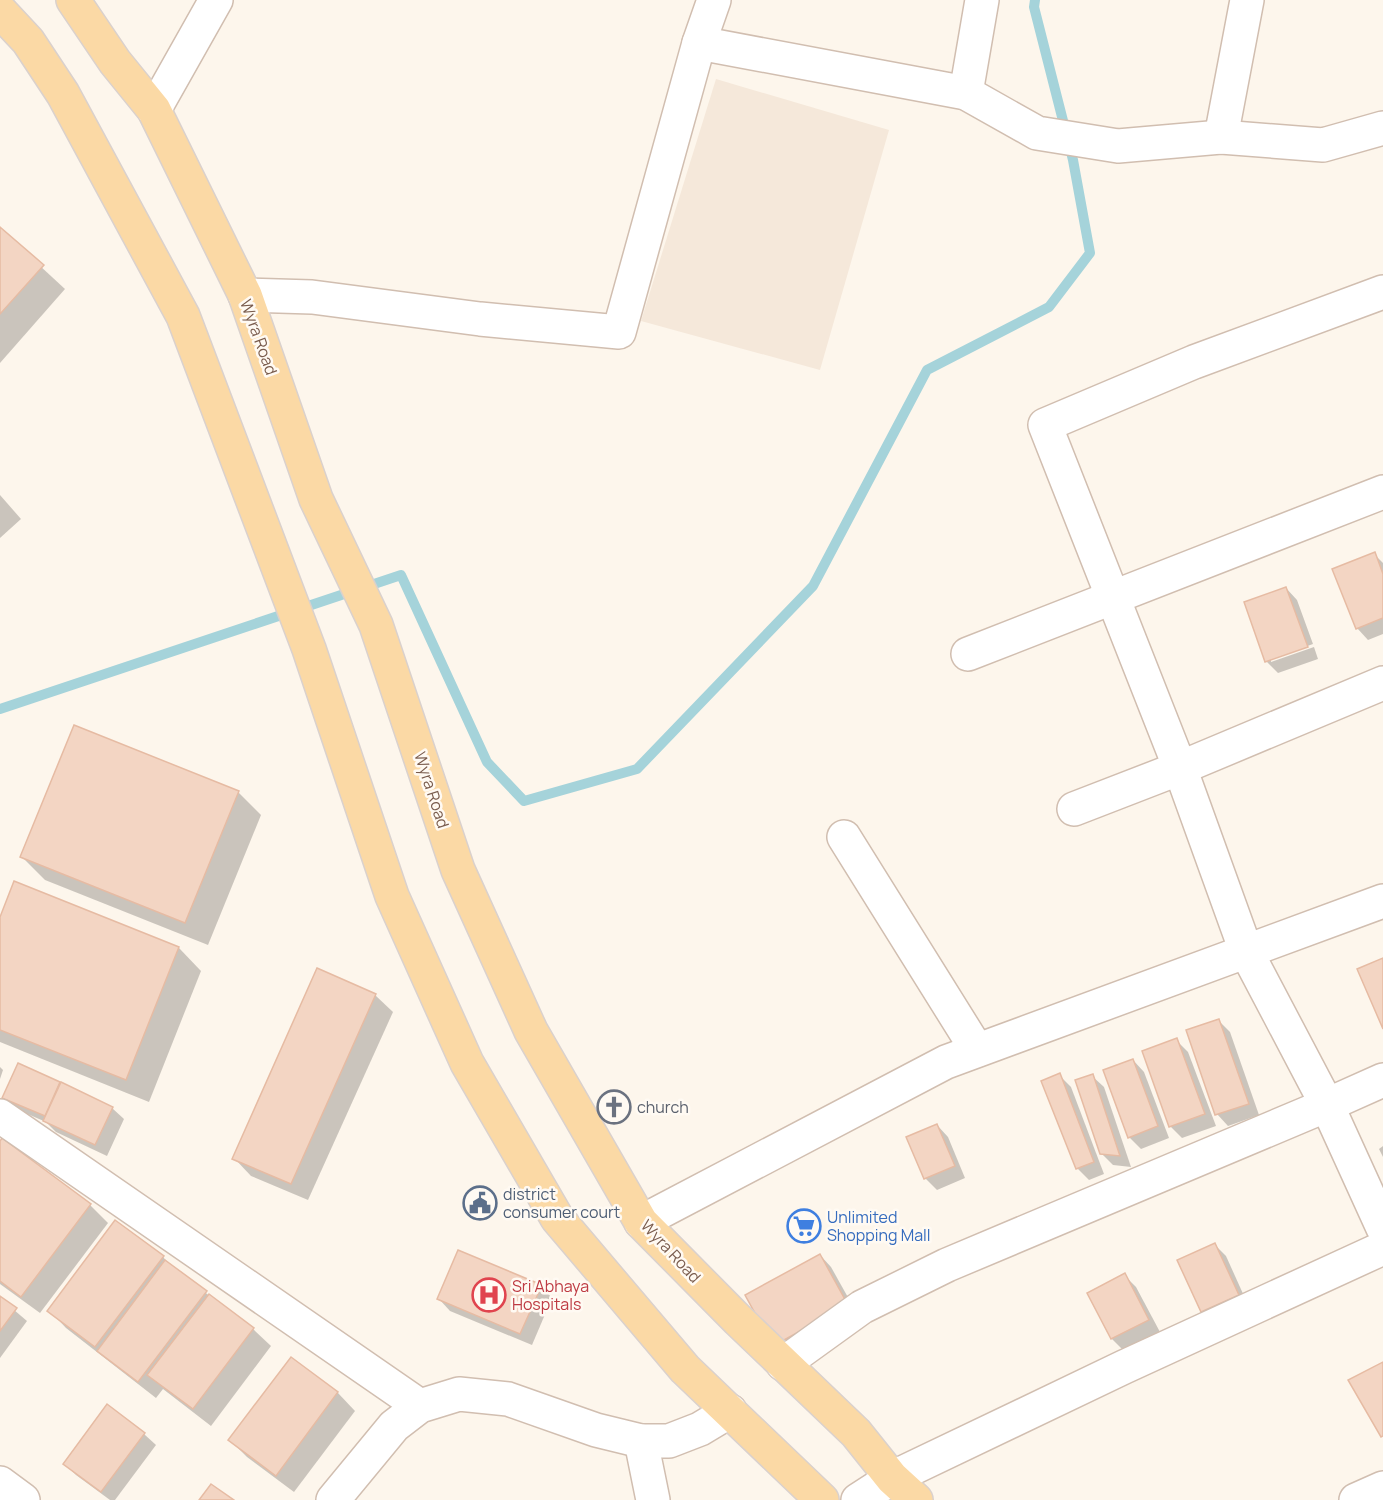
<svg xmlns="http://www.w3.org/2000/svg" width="1383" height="1500" viewBox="0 0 1383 1500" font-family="Manrope,sans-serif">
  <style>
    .residential { fill: #f5e8da }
    .shadow { fill: #0003 }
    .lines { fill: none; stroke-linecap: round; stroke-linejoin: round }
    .stream { stroke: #a5d3da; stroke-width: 10 }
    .building { fill: #f3d5c3; stroke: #e6bba3; stroke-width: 1.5 }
    .minor-casing { stroke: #d1beb0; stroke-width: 36 }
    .tertiary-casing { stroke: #d1beb0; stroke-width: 36 }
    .primary-casing { stroke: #dad1cd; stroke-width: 36 }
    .minor { stroke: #fff; stroke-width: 33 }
    .tertiary { stroke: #fff; stroke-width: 33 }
    .primary { stroke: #fbd9a5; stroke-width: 33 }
    .labels { text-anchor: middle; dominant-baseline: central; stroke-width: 5; stroke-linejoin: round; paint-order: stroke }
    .street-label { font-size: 16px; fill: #7a5c4d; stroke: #fffaf3 }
    .worship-label { font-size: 16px; fill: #5b616d; stroke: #fffaf3; text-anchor: start }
    .service-label { font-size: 16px; fill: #4e5e75; stroke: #fffaf3; text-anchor: start }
    .shop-label { font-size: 16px; fill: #366cbe; stroke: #fffaf3; text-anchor: start }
    .health-label { font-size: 16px; fill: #be3a42; stroke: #fffaf3; text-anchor: start }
  </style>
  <rect width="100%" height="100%" fill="#fdf6ec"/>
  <polygon class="residential" points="716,79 889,130 820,370 641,321"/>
  <g class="shadow">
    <polygon points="0,229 65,289 0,363"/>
    <polygon points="0,495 21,519 0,538"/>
    <polygon points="1374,554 1383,563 1383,634 1368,640 1357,628"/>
    <polygon points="1286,588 1297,600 1313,644 1271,659 1271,662 1314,647 1318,659 1278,673 1267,662 1246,603"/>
    <polygon points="238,792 261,815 208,945 45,880 22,857"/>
    <polygon points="15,883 179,948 201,971 149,1102 0,1042 0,920"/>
    <polygon points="375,995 393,1012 308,1200 251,1176 234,1158"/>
    <polygon points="1219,1021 1230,1032 1259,1115 1228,1126 1217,1114"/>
    <polygon points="1176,1040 1188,1052 1216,1126 1182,1138 1171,1127 1144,1052"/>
    <polygon points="1133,1060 1144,1072 1169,1138 1141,1149 1129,1137"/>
    <polygon points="19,1065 112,1108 124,1119 107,1156 56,1132 46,1122 16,1109 4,1097"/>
    <polygon points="0,1067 3,1070 0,1079"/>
    <polygon points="1059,1075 1071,1087 1104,1174 1089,1180 1077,1168"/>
    <polygon points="1092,1076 1104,1087 1131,1167 1113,1165 1101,1153"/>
    <polygon points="937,1125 948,1137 965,1178 937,1190 925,1178"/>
    <polygon points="3,1140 90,1205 108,1223 40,1313 0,1284 0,1144"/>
    <polygon points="1383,1146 1383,1157 1379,1149"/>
    <polygon points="1215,1245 1226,1256 1249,1307 1214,1323 1202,1311"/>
    <polygon points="820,1255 831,1267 859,1317 786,1357 774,1345"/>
    <polygon points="163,1257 173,1268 253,1329 271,1346 211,1426 163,1389 156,1398 66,1328 49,1310"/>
    <polygon points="1124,1275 1136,1287 1160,1332 1123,1350 1112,1339"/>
    <polygon points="541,1286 552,1298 532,1345 450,1311 439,1299"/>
    <polygon points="0,1298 27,1321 0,1358"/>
    <polygon points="291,1359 338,1393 355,1411 294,1492 247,1457 230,1440"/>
    <polygon points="144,1434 156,1445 115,1500 110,1500 76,1475 65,1464"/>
  </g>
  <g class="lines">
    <polyline class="stream" points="0,709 401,575 487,762 524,801 637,769 813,586 927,370 1049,307 1090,253 1073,160 1034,7 1035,0"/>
  </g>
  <g class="building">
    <polygon points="0,227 44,265 0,314"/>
    <polygon points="1375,552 1383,574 1383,618 1356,629 1332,569"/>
    <polygon points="1286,587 1308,647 1265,662 1244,602"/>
    <polygon points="74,725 239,791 185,923 20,857"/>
    <polygon points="14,881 179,947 126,1080 0,1030 0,917"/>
    <polygon points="1383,958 1383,1029 1357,969"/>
    <polygon points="317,968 376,994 291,1184 232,1159"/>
    <polygon points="1219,1019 1249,1104 1215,1115 1186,1030"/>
    <polygon points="1177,1038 1205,1114 1169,1127 1142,1051"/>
    <polygon points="1133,1059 1158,1126 1128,1138 1103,1070"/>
    <polygon points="18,1063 60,1082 45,1116 2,1098"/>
    <polygon points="1060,1073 1094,1162 1076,1169 1041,1081"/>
    <polygon points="1093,1074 1120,1156 1100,1154 1075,1080"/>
    <polygon points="61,1082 113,1107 95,1145 43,1121"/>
    <polygon points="937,1124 955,1166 924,1179 906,1137"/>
    <polygon points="2,1138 91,1204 21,1297 0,1281 0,1141"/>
    <polygon points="115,1220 164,1256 95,1347 47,1311"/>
    <polygon points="1215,1243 1239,1295 1201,1312 1177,1260"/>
    <polygon points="458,1250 542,1285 520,1334 437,1299"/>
    <polygon points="820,1254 848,1305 773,1346 745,1295"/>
    <polygon points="165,1260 207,1291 138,1382 97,1351"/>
    <polygon points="1125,1273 1149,1320 1111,1339 1087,1293"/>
    <polygon points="209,1294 254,1328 193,1409 147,1375"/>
    <polygon points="0,1296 17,1308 0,1331"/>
    <polygon points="291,1357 338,1392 276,1476 228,1440"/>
    <polygon points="1383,1362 1383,1436 1381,1437 1348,1380"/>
    <polygon points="107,1404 145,1433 101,1492 63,1464"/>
    <polygon points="211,1484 234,1500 199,1500"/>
  </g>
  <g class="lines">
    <defs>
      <g id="minor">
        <polyline points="699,43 966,93 1037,133 1118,146 1221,137 1323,145 1383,128"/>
        <polyline points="966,93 982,0"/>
        <polyline points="154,110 216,0"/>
        <polyline points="1221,137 1247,0"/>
        <polyline points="1383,292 1194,362 1045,425 1180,768 1246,951 1327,1105 1383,1228"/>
        <polyline points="245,295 312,297 480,319 619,332 699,43 714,0"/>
        <polyline points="968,654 1383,492"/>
        <polyline points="1074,809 1180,768 1383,683"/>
        <polyline points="844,837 977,1050"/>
        <polyline points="0,1116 420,1406"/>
        <polyline points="641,1222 946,1062 1383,901"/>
        <polyline points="783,1364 862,1307 947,1265 1327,1105 1383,1080"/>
        <polyline points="641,1441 653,1500"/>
        <polyline points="0,1483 23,1500"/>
        <polyline points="333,1500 394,1426 420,1406 459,1394 508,1399 596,1430 641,1441 669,1441 700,1429 730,1411"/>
        <polyline points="858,1500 892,1478 1124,1367 1383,1248"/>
      </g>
      <polyline id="tertiary" points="1356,1500 1383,1488"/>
      <g id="primary">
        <polyline points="73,0 115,62 154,110 245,295 316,499 376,625 458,870 531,1031 641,1222 738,1320 856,1433 892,1478 916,1500"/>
        <polyline points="0,11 28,41 63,94 183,316 309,649 392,896 467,1063 557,1218 685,1369 822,1500"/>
      </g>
    </defs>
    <use href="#minor" class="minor-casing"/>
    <use href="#tertiary" class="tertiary-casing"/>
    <use href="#primary" class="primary-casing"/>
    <use href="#minor" class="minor"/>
    <use href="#tertiary" class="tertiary"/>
    <use href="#primary" class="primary"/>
  </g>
  <defs>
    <symbol id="church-ring" viewBox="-11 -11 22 22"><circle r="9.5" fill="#fffaf3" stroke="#6b7280" stroke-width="1.5"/><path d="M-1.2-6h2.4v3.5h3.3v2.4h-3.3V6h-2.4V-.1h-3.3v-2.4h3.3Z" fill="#6b7280"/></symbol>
    <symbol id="civic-ring" viewBox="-11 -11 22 22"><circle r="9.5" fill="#fffaf3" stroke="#5c6f8a" stroke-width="1.5"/><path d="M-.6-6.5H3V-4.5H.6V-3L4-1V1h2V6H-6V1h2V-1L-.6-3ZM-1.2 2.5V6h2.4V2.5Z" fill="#5c6f8a"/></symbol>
    <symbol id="supermarket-ring" viewBox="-11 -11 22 22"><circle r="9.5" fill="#fffaf3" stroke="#3f7fe0" stroke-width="1.5"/><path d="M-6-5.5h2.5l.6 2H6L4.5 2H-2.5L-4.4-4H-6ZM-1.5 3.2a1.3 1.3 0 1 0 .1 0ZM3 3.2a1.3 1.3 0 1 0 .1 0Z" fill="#3f7fe0"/></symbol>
    <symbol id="hospital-ring" viewBox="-11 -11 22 22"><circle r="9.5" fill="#fffaf3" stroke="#e0444e" stroke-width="1.5"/><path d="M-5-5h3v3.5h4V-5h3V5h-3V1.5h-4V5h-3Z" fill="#e0444e"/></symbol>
  </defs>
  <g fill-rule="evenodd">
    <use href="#church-ring" x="595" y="1088" width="38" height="38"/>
    <use href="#civic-ring" x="461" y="1184" width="38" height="38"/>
    <use href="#supermarket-ring" x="785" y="1207" width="38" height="38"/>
    <use href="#hospital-ring" x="470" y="1276" width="38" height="38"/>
  </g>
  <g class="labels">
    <g class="street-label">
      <text transform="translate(259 337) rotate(70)">Wyra Road</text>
      <text transform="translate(432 790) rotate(72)">Wyra Road</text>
      <text transform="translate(671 1251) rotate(47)">Wyra Road</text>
    </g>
    <g class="worship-label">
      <text x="637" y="1107">church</text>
    </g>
    <g class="service-label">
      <text x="503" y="1194">district<tspan x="503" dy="18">consumer court</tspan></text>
    </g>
    <g class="shop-label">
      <text x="827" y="1217">Unlimited<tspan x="827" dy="18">Shopping Mall</tspan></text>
    </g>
    <g class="health-label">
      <text x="512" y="1286">Sri Abhaya<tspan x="512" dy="18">Hospitals</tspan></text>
    </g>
  </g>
</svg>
